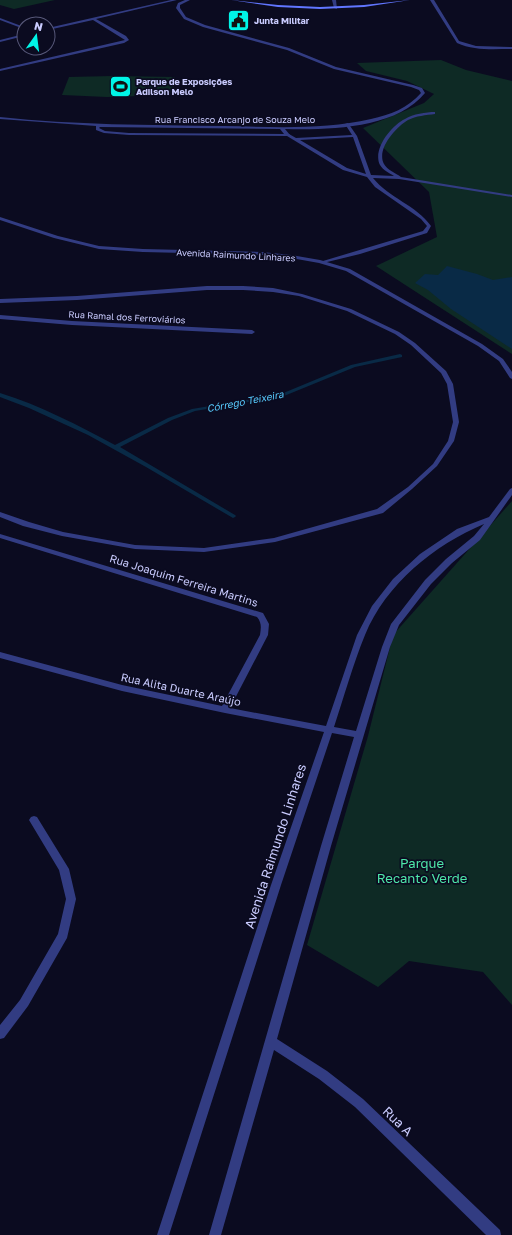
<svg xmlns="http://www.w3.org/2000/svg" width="512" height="1235" viewBox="0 0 512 1235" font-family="'Golos Text',sans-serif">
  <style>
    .green { fill: #0e2a25 }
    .water { fill: #092a46 }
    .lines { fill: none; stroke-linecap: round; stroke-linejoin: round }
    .stream { fill: #092a46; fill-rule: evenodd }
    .lane { fill: #323c82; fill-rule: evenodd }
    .street { fill: #323c82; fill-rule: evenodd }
    .secondary { fill: #6176ff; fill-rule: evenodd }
    .labels { text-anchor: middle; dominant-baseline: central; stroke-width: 3.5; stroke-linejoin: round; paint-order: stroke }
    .far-poi-label { font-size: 9px; font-weight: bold; fill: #caccff; stroke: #0b0b20; text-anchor: start }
    .far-street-label { font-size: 9px; fill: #caccff; stroke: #0b0b20 }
    .far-water-label { font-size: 10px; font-style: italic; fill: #58ccff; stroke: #0b0b20 }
    .street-label { font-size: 11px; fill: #caccff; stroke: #0b0b20 }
    .near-street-label { font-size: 13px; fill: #caccff; stroke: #0b0b20 }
    .near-park-label { font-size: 13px; fill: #4ee7a9; stroke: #0b0b20 }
  </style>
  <rect width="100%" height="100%" fill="#0b0b20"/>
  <g class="green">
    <polygon points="0,0 55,0 14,9 0,5"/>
    <polygon points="441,60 466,70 512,81 512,354 376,266 437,237 429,192 363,128 424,103 434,94 407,81 366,71 357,63"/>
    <polygon points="112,76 175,77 173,95 107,97 62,95 69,77"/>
    <polygon points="512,501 512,1005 483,972 409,961 378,987 307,945 368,736 393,635"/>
  </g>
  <polygon class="water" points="447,266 477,274 493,280 512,277 512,349 451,309 428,290 415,283 425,274 438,275"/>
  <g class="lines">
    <path class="stream" d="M400,354L402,355V357L355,367L284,396L195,411L172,420L120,447L235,515L236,516L235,517L233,518L146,467L88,435L29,408L0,397V393C40,405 79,426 115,445L168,418L192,409L281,394L351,365Z"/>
    <g class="lane">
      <path d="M435,112V114C426,115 416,116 408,120C396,127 376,149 384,164C387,170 396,173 401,177L512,195V197L399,179L373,178C389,198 416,205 431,226L427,233L360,254L323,263V261L423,231L427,226L421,219L375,187L367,177L343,170L287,136V134H289L296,138L352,135L345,124L348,123L357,136L371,175L394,176C389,173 383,170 380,165C372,149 392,125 405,119C413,114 426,112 435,112ZM353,137L366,174L347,168L300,140Z"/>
      <polygon points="34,816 37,817 69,869 76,899 67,938 28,1006 4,1038 0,1039 0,1025 20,1000 58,934 66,899 59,870 29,820 31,817"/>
    </g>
    <g class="street">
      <polygon points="171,0 177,0 96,19 126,36 129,40 124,43 0,71 0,69 125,40 93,20 48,30 48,28"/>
      <path d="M185,0H190L180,5V8L186,17L205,25L289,48L336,67L413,85L422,88L425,93C396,129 328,130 285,129L290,135L288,136L129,135L104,133L96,130V126L0,119V117C75,125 149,125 224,126C273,127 323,130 371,119C390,115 408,108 421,93L419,90L411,87L334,69L287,50L203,27L184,19L176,8L178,3ZM100,127L280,129L284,134L129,133L105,131L99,128Z"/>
      <polygon points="332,0 336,0 337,9 334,8"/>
      <path d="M430,0H434L459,41L476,46L512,47V49C494,49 474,51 457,43Z"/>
      <polygon points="0,18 24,27 24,29 0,20"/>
      <polygon points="24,34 24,36 0,42 0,40"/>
      <polygon points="0,217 58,236 99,246 143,249 262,252 291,255 320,260 350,269 482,344 503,359 512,372 512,379 510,378 499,361 478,346 346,271 319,263 291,258 262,255 143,252 99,249 54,238 0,220"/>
      <polygon points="207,286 243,286 273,288 302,294 351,309 399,332 415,343 446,371 453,384 459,422 454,441 437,466 412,489 383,513 275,542 204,552 135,549 62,536 23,526 0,517 0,512 29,522 63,532 135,545 204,548 274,538 377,509 408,487 433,464 448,441 453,422 447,384 441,373 411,345 395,334 347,311 299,296 273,292 243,290 207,290 77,300 0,303 0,299 77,296"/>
      <polygon points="0,315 72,321 252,330 255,332 252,334 72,325 0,319"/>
      <path d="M512,488V495L480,540L452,563L431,584L399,625L390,647L331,846L277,1039L327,1071L363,1099L500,1230L501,1235H486L355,1107L319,1079L274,1050L221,1235H209L321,846L354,737L332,733L281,885L169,1235H157L271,885L324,732L225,713L122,691L0,658V652L122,685L222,706L260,635C261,628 262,623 257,617L0,538V534L263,613L269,624L268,635L230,708L326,726L357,635L372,606L393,579L420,554L457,529L489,517L510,489ZM484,524L474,536L446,559L425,580L391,624L382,647L356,731L334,727C344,697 353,664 365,635C386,584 434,545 484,524Z"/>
    </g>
    <polygon class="secondary" points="231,0 278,5 320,7 364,5 410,0 364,7 320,9 278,7"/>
  </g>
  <defs>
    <symbol id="civic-square" viewBox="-11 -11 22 22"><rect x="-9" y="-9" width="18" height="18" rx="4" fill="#00f5e7" stroke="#0b0b20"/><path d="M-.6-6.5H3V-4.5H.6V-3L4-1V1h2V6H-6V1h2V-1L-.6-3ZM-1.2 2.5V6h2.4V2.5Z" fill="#111"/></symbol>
    <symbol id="stadium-square" viewBox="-11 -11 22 22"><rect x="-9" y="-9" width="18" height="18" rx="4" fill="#00f5e7" stroke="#0b0b20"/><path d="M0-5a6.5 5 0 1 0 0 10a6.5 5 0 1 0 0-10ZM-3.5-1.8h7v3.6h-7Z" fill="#111"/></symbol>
  </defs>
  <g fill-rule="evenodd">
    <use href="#civic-square" x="226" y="8" width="25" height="25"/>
    <use href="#stadium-square" x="108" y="74" width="25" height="25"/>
  </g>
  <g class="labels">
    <g class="far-poi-label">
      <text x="254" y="20">Junta Militar</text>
      <text x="136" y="81">Parque de Exposições<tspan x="136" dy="10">Adilson Melo</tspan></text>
    </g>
    <g class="far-street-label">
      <text x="235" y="119">Rua Francisco Arcanjo de Souza Melo</text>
      <text transform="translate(236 255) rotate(3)">Avenida Raimundo Linhares</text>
      <text transform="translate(127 317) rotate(3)">Rua Ramal dos Ferroviários</text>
    </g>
    <g class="far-water-label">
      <text transform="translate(245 401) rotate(-11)">Córrego Teixeira</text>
    </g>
    <g class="street-label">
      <text transform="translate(184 580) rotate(17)">Rua Joaquim Ferreira Martins</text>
      <text transform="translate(181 689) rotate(12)">Rua Alita Duarte Araújo</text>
    </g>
    <g class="near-street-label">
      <text transform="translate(275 846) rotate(-72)">Avenida Raimundo Linhares</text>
      <text transform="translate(398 1121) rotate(44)">Rua A</text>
    </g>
    <g class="near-park-label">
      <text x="422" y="863">Parque<tspan x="422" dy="15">Recanto Verde</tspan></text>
    </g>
  </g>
  <g transform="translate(36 36) rotate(14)"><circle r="19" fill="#0b0b20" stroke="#575879"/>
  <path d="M0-3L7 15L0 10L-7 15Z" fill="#00f5e7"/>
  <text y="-6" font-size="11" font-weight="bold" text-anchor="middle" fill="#caccff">N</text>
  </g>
</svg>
